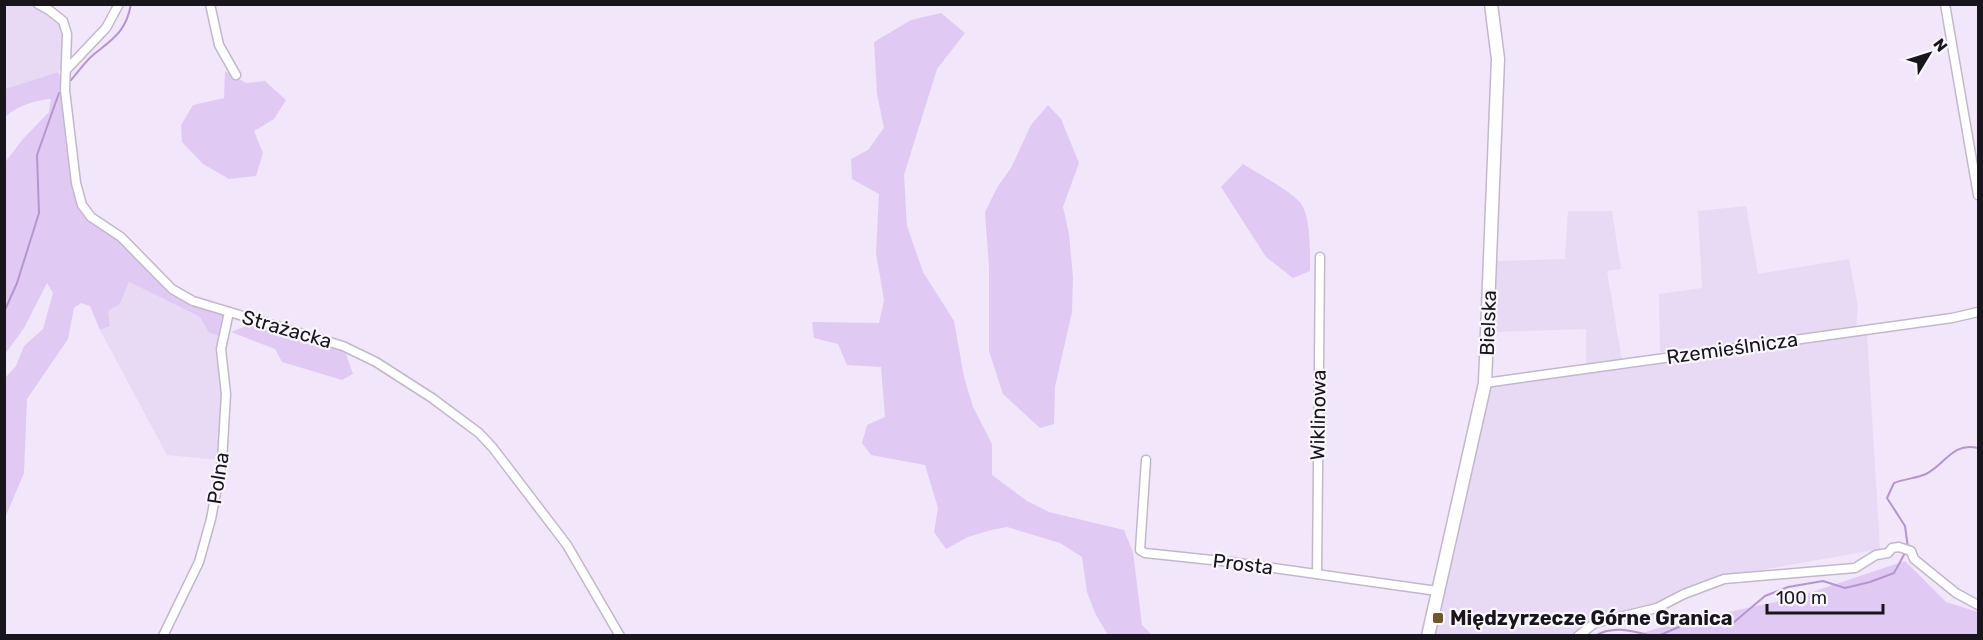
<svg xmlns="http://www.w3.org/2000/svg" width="1983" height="640" viewBox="0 0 1983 640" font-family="Rubik,sans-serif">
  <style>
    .built { fill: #e8daf5 }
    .green { fill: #e0caf3 }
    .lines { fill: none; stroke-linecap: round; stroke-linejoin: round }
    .stream { stroke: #b595ce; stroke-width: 2 }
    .street-casing { stroke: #c2b8cb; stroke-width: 11 }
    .secondary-casing { stroke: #c2b8cb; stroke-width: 15 }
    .street { stroke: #fff; stroke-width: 8 }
    .secondary { stroke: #fff; stroke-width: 12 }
    .poi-dot { fill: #6c5726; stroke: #faf6fe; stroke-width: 2 }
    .labels { text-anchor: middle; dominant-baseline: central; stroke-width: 4.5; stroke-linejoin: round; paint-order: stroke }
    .street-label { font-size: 20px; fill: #18151c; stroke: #faf6fe }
    .poi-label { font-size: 20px; font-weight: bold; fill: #18151c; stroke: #faf6fe; text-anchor: start }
  </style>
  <rect width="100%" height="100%" fill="#f1e6fa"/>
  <g class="built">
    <polygon points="5,5 33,5 48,12 61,23 66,34 63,67 58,72 5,89"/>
    <polygon points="1746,206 1758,274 1849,259 1858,307 1856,328 1660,352 1659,294 1702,288 1698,211"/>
    <polygon points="1568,211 1612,211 1621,269 1607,271 1622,361 1586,364 1586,329 1495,332 1497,261 1565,259"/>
    <polygon points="129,282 200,317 209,333 221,336 224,393 220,460 167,455 100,330 110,326 108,311 120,304"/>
    <polygon points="1867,334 1880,549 1722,577 1653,605 1593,619 1572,635 1435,636 1441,615 1457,521 1490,387"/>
  </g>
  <g class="green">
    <polygon points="941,13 965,33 937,69 904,175 907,226 923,272 954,321 964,377 973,407 992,444 992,475 1027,501 1049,512 1124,530 1133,552 1142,625 1152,635 1108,635 1096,615 1087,592 1082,557 1060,543 1007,527 991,530 968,537 946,549 934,532 938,508 925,465 871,455 862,443 867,425 885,417 881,367 847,365 838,344 814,338 812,322 879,323 884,300 876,253 879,194 852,179 851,159 868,150 884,128 877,94 874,42 911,20"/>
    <polygon points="225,71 246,83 265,81 286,100 274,119 254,131 263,153 256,176 229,179 203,164 182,142 181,125 193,105 224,98"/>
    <path d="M58,72L62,80L80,207L121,241L152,274L222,314L225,322L221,336L209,333L200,317L129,282L120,304L108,311L110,326L100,330L90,306L81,303L74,308L68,339L27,399L24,473L5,518V378L16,366L24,346L43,329L53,293L47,283L24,328L5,354L6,161L23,139L49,112L51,99C35,100 17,106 5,117V89Z"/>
    <polygon points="1048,105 1061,119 1079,163 1063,207 1069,234 1073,277 1072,312 1055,387 1054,424 1040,428 1003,394 989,351 989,267 985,212 998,186 1011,168 1031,125"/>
    <path d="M1243,164C1256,172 1296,194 1302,205C1311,220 1310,254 1310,271L1293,278L1266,257L1221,187Z"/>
    <polygon points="249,325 345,351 353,374 342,380 282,362 275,349 231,332"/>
    <polygon points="1905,561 1946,602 1978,612 1978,635 1636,635 1668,625 1794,598"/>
  </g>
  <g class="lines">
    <g class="stream">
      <path d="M71,80C78,72 85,62 93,55C113,39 126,32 131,4"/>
      <polyline points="4,312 17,283 39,213 37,155 59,93"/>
      <path d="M1908,548L1905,526L1887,498L1894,483C1904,479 1917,478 1926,474C1946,464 1952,442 1978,448"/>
      <path d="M1595,636C1613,625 1632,631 1652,636"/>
      <polyline points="1658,636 1681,626 1713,623 1733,623 1765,596 1788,587 1823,581 1845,588 1870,582 1894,573 1905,553"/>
    </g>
    <defs>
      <g id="street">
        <polyline points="38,4 49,10 63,21 67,34 65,90 76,183 82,205 91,217 121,237 172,289 193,301 343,346 376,362 432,398 479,433 493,448 567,545 620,636"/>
        <polyline points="210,4 219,45 236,75"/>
        <polyline points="1945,4 1978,195"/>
        <polyline points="67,69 106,28 119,4"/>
        <polyline points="1485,383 1952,318 1978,312"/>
        <polyline points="1146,460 1140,550 1145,553 1231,562 1437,591"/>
        <polyline points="1317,574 1320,257"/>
        <polyline points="163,636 199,562 211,519 222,461 226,394 221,349 229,312"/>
        <polyline points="1578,636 1595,623 1657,608 1684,594 1724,579 1855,568 1876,555 1888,553 1892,548 1899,547 1911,551 1914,559 1956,593 1978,605"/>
      </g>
      <polyline id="secondary" points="1428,636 1485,383 1498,59 1491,4"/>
    </defs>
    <use href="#street" class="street-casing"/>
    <use href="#secondary" class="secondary-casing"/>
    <use href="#street" class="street"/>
    <use href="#secondary" class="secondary"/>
  </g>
  <rect class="poi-dot" x="1432" y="612" width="12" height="12" rx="3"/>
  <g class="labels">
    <g class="street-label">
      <text transform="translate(1488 323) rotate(-88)">Bielska</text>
      <text transform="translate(287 329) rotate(16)">Strażacka</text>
      <text transform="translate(1732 348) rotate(-8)">Rzemieślnicza</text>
      <text transform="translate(1318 415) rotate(-89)">Wiklinowa</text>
      <text transform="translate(218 478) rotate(-81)">Polna</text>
      <text transform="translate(1243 564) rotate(7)">Prosta</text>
    </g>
    <g class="poi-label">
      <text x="1450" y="618">Międzyrzecze Górne Granica</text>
    </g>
  </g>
  <rect width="1983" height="640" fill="none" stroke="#18151c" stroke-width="12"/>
  <g transform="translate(1929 54) rotate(52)" stroke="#faf6fe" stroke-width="4.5" paint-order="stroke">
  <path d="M0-4.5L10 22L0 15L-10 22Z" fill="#18151c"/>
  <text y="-9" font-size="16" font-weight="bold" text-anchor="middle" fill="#18151c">N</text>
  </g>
  <path d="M1767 604v9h116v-9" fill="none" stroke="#18151c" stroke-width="3"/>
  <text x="1776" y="604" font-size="18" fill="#18151c" stroke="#faf6fe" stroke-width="4.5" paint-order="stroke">100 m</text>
</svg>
